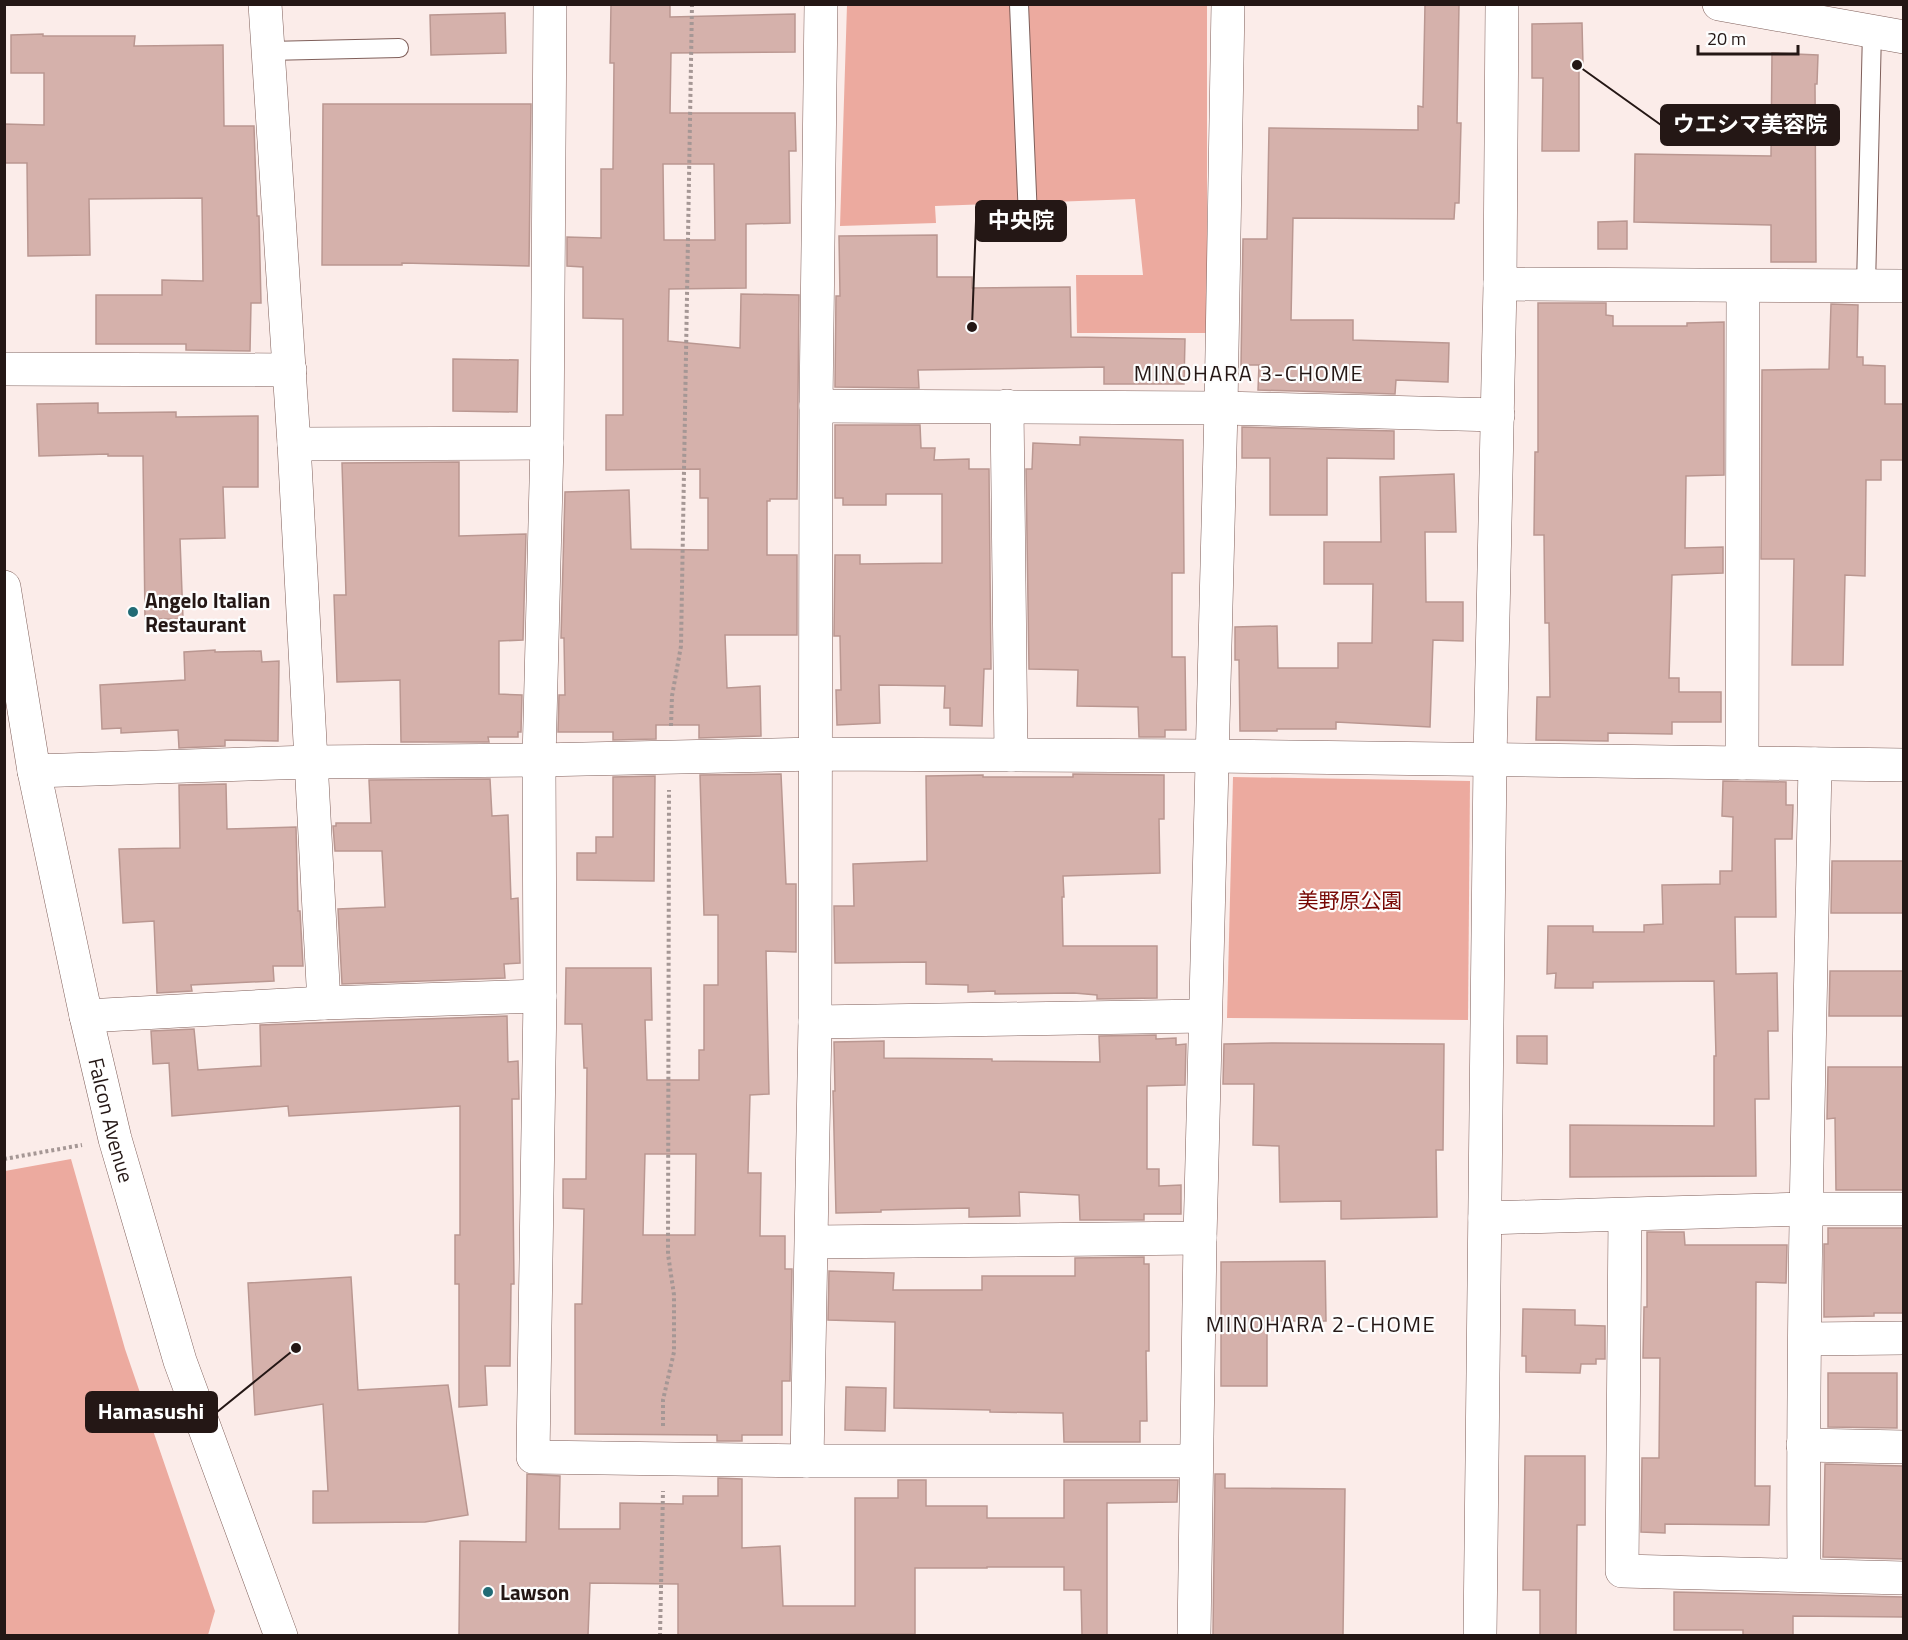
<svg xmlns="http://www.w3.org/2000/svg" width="1908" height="1640" viewBox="0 0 1908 1640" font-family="'Titillium Web','Noto Sans JP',sans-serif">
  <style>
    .green { fill: #ecaa9f }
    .building { fill: #d5b1ab; stroke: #ba9791; stroke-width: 1.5; fill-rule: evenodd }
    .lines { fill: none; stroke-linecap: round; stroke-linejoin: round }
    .lane-casing { stroke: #7f5f5a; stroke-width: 20 }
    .street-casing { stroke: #7f5f5a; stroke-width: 34 }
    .secondary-casing { stroke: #7f5f5a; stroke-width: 34 }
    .path { stroke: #a59795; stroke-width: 4; stroke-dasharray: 3 3; stroke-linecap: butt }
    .lane { stroke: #fff; stroke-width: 18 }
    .street { stroke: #fff; stroke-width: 33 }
    .secondary { stroke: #fff; stroke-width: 33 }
    .poi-dot { fill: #216b75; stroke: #fdfdfd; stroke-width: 2 }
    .labels { text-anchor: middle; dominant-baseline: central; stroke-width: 4.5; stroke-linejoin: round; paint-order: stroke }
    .poi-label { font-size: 21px; font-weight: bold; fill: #241715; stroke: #fdfdfd; text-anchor: start }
    .park-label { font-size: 21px; fill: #770704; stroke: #fdfdfd }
    .street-label { font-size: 21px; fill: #241715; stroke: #fdfdfd }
    .neighbourhood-label { font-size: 22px; letter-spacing: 1.5px; fill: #241715; stroke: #fdfdfd }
    .leader { fill: none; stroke: #241715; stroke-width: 2 }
    .callout-dot { fill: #241715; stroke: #fdfdfd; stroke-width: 2 }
    .callout { fill: #241715; stroke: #241715; stroke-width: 2 }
    .callout-label { font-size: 22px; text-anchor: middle; font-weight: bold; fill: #fff }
  </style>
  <rect width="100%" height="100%" fill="#fbece9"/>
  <g class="green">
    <polygon points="847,5 1207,5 1207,333 1077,333 1076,275 1143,275 1135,199 935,206 936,223 840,226"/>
    <polygon points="1233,777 1470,781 1468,1020 1227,1018"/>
    <polygon points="71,1159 125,1349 215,1611 208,1635 5,1635 5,1171"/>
  </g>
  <g class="building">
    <path d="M611,4H670V17L795,14V52L671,53L670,113H795L796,151H789L790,223L746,224V288L669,289L668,341L740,348L741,294L799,295L797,499H770V501H767V555H797V635H725L727,688L760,686L761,736L699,738V725H656V739L613,740V732H558L559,695H565L564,638H561L565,492L629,490L631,549L708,550V498H700V469L606,470V415H623V319L583,318V267L567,266V237L601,238V169H613L614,63H610ZM663,164H714L715,240H664Z"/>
    <polygon points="1425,4 1459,4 1457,123 1461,123 1459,203 1455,203 1454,219 1293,218 1291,320 1353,320 1353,340 1449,343 1448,382 1396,380 1395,394 1258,390 1259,365 1241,365 1243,239 1267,239 1269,128 1418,130 1418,106 1423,107"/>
    <polygon points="505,13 506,53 431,55 430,15"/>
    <polygon points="1582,23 1583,65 1579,65 1579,151 1542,151 1543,78 1532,78 1532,24"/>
    <polygon points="43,34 43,36 135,36 134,46 223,45 224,126 254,126 257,216 259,216 261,303 251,303 250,351 186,350 186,344 96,344 96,295 162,295 162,280 203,281 202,198 89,199 90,255 28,256 27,163 4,163 4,124 44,125 44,73 11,73 11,35"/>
    <polygon points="1772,53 1818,55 1817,84 1815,84 1816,262 1771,262 1771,225 1634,222 1635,154 1771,156"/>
    <polygon points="323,104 531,104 529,266 402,263 402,265 322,265"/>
    <polygon points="1627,221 1627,249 1598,249 1598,222"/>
    <polygon points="937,235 937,277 972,277 972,288 1070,287 1071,337 1185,339 1184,384 1104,384 1104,367 918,370 919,388 835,387 836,296 840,296 839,236"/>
    <polygon points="1538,303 1606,303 1606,315 1613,316 1613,326 1687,326 1687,323 1724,322 1724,475 1686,476 1685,548 1723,547 1723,573 1672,575 1669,678 1679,678 1679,692 1721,692 1721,722 1672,722 1672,734 1608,733 1608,741 1536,740 1537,697 1550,697 1549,623 1545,623 1544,535 1534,535 1535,452 1538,452"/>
    <polygon points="1831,304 1858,305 1857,357 1863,357 1863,365 1885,366 1885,404 1904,404 1904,460 1881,460 1881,480 1866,480 1865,576 1845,575 1843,665 1792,665 1794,559 1761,559 1762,370 1829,369"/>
    <polygon points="453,359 518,360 517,412 453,411"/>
    <polygon points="98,403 98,413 176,412 176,417 258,416 258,487 223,487 225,538 180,539 183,619 145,619 143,456 108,456 108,454 39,456 37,404"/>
    <polygon points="835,425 920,425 921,448 935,448 934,460 969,459 969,469 989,469 991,669 984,669 982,726 950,725 950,708 944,708 945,686 879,685 880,723 837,725 836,690 841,690 840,636 834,636 835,555 860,555 860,564 942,563 942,494 886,494 886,505 843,505 843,498 835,498"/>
    <polygon points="1242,427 1394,431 1394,459 1327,458 1327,515 1270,515 1270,458 1242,458"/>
    <polygon points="1080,437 1183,440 1184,573 1172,573 1172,657 1185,657 1186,730 1165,730 1165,737 1139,737 1138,707 1077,706 1078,670 1029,669 1026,469 1032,469 1033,443 1080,445"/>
    <polygon points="459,462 459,536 526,534 523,640 499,641 499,694 522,695 521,732 518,732 518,737 488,737 489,742 401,742 400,680 337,682 334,595 346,595 342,463"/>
    <polygon points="1454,474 1456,532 1425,532 1426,602 1463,602 1463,641 1433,640 1430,727 1336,722 1336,729 1277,729 1277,731 1240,731 1239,660 1235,660 1235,627 1277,626 1278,668 1338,668 1338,643 1372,643 1373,584 1324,584 1324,542 1381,542 1380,477"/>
    <polygon points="215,650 215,652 261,651 262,662 279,661 278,741 225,740 225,746 179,748 178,730 121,733 121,728 102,729 100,685 185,680 184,652"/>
    <path d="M781,774L786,884H796V952L766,951L769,1094L750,1095L748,1173H761L760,1236H785V1269H792L790,1381H782V1435H742V1441H717V1435L575,1434V1304H582L584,1209L563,1208V1179H586L587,1068H584L582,1024H565L566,968H651L652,1020H645L647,1080H699V1050H704V985H718V915H704L700,775ZM645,1154H696L695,1235H643Z"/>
    <polygon points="1073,774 1164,775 1164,819 1159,819 1160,873 1063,876 1064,897 1062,897 1063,946 1157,946 1157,998 1097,999 1097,995 1074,993 995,994 995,991 968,992 968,985 926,984 926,962 835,963 834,906 854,906 853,864 927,861 926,776 983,775 983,777 1073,777"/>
    <polygon points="655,776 654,881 577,880 577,853 596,853 596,837 613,837 613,777"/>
    <polygon points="490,779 492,816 508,815 511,899 518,898 520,963 504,964 505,978 342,984 338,909 385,907 382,851 335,851 333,826 336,826 336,823 371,823 369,780"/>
    <polygon points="1723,781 1786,782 1786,805 1793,805 1792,839 1775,839 1776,917 1735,917 1736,974 1777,973 1778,1031 1768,1031 1769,1099 1755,1099 1756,1176 1570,1177 1570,1125 1714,1126 1714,1056 1716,1056 1714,981 1593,982 1593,988 1555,988 1556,973 1547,974 1548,926 1593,926 1593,932 1644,932 1644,925 1663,924 1662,885 1720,884 1720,871 1732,871 1733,817 1722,816"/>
    <polygon points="226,784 227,829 296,827 298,911 300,911 303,966 273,966 274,981 191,985 192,991 157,993 154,921 123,923 119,849 180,848 179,785"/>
    <polygon points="1832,861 1904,861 1904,913 1831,913"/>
    <polygon points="1830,971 1904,971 1904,1016 1829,1016"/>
    <polygon points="507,1016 508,1062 518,1061 519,1099 512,1099 514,1284 511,1284 510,1366 485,1366 487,1405 459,1407 459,1284 455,1284 455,1235 460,1235 460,1106 289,1116 288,1106 172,1116 169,1063 153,1064 151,1031 194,1029 198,1070 261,1066 260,1025"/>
    <polygon points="1156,1035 1156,1039 1176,1038 1176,1045 1186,1044 1185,1085 1147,1086 1147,1169 1159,1169 1159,1186 1181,1185 1181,1214 1144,1214 1144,1220 1080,1220 1079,1195 1019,1192 1020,1216 969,1217 969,1208 881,1210 881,1212 836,1213 833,1091 835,1091 834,1042 884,1041 884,1058 992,1059 992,1061 1100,1062 1099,1036"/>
    <polygon points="1517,1036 1547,1036 1547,1064 1517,1063"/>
    <polygon points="1272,1043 1444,1044 1443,1150 1436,1150 1437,1217 1341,1219 1341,1201 1280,1202 1279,1146 1253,1145 1254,1084 1223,1084 1224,1044"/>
    <polygon points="1828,1067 1904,1067 1904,1190 1836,1190 1835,1118 1827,1119"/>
    <polygon points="1828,1228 1904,1228 1904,1313 1874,1313 1874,1316 1824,1317 1824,1244 1828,1244"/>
    <polygon points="1647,1232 1684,1232 1685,1245 1787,1245 1786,1283 1756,1282 1755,1486 1770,1486 1769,1525 1665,1524 1665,1533 1641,1532 1642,1458 1659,1458 1660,1358 1643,1358 1644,1307 1647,1307"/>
    <polygon points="1144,1257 1144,1264 1149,1264 1149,1351 1146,1351 1147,1421 1140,1421 1140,1442 1064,1442 1063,1413 990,1412 990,1410 894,1408 895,1322 828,1320 829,1271 894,1273 893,1290 982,1290 982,1276 1075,1276 1075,1258"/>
    <polygon points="1325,1261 1326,1321 1267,1321 1267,1386 1221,1386 1221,1262"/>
    <polygon points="351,1277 358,1390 448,1385 468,1515 425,1522 313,1523 313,1491 328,1491 323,1404 255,1415 248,1283"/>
    <polygon points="1523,1309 1575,1310 1575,1325 1605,1326 1605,1359 1596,1359 1596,1364 1581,1364 1580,1373 1526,1372 1526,1356 1522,1356"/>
    <polygon points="1828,1373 1897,1373 1897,1428 1828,1427"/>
    <polygon points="846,1387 886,1388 885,1431 845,1430"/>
    <polygon points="1525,1456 1585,1456 1585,1525 1577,1525 1576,1635 1540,1635 1540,1590 1523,1590"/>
    <polygon points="1825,1464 1904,1466 1904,1559 1823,1557"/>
    <polygon points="527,1474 560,1476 559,1529 620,1529 620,1503 683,1504 683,1496 718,1496 718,1478 742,1479 742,1548 780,1546 783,1606 855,1606 855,1498 898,1498 898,1480 926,1480 926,1506 987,1506 987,1518 1064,1518 1064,1480 1178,1480 1177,1502 1107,1503 1107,1635 1082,1635 1081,1590 1064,1590 1064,1567 987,1567 987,1568 915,1568 915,1634 678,1635 678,1584 590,1583 588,1635 459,1635 460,1541 526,1542"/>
    <polygon points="1215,1474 1225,1474 1225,1488 1345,1489 1343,1635 1213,1635"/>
    <polygon points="1674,1592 1904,1597 1904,1617 1793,1616 1793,1635 1743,1635 1743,1630 1674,1630"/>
  </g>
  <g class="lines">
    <defs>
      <g id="lane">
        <polyline points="1019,4 1028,218"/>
        <polyline points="268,51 399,48"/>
        <polyline points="1866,286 1872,31"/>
      </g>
      <g id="street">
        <polyline points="265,4 294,444 324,1003"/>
        <polyline points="550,4 547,443 539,760 540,996 533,1457 807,1461 1196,1461"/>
        <polyline points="1719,4 1904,37"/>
        <polyline points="1500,284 1904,286"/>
        <polyline points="4,369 290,370"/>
        <polyline points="816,406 1221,408 1498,415"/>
        <polyline points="1007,406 1011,755"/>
        <polyline points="294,444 547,443"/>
        <polyline points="1742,763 1743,286"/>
        <polyline points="34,771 311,762 539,760 816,754 1211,756 1904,765"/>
        <polyline points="86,1016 324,1003 540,996"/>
        <polyline points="815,1022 1205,1016"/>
        <polyline points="1625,1215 1622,1571 1904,1578"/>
        <polyline points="1485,1218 1806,1209 1904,1209"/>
        <polyline points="812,1242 1200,1238"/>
        <polyline points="1805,1339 1904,1338"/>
        <polyline points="1803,1445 1904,1447"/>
        <polyline points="807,1461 815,1022 816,406 821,4"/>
        <path d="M1804,1575C1802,1305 1810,1034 1815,764"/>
        <polyline points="1194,1636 1200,1238 1221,408 1228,4"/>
        <polyline points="1480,1636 1490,760 1500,284 1502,4"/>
      </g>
      <g id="secondary">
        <path id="s1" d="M4,587L34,771L86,1016L115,1139L180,1361L281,1636"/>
      </g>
    </defs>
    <use href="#lane" class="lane-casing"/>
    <use href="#street" class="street-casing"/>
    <use href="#secondary" class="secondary-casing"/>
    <g class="path">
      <polyline points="671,726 672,696 681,646 692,4"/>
      <polyline points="4,1159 82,1145"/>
      <polyline points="663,1426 663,1400 674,1352 674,1295 668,1254 669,790"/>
      <polyline points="660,1636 663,1491"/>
    </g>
    <use href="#lane" class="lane"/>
    <use href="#street" class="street"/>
    <use href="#secondary" class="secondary"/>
  </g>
  <g class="poi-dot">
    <circle cx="133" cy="612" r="6"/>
    <circle cx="488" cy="1592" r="6"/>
  </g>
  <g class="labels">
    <g class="poi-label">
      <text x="145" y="600">Angelo Italian<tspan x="145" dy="24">Restaurant</tspan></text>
      <text x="500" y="1592">Lawson</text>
    </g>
    <g class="park-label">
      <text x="1350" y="900">美野原公園</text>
    </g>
    <g class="street-label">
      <text stroke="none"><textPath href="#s1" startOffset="544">Falcon Avenue</textPath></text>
    </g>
    <g class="neighbourhood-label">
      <text x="1249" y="373">MINOHARA 3-CHOME</text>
      <text x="1321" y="1324">MINOHARA 2-CHOME</text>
    </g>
  </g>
  <path class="leader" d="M1577 65L1661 125M972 327L976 221M296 1348L217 1412"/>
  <g class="callout-dot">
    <circle cx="1577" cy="65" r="6"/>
    <circle cx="972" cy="327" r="6"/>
    <circle cx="296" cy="1348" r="6"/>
  </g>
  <g class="callout">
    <rect x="1661" y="105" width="178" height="40" rx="6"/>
    <rect x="976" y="201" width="90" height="40" rx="6"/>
    <rect x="86" y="1392" width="131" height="40" rx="6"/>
  </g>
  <g class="callout-label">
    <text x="1750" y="132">ウエシマ美容院</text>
    <text x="1021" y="228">中央院</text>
    <text x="151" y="1419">Hamasushi</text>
  </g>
  <rect width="1908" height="1640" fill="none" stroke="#241715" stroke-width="12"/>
  <path d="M1698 45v9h100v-9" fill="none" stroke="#241715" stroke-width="3"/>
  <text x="1707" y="45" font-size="18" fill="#241715" stroke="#fdfdfd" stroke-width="4.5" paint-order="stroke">20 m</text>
</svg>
